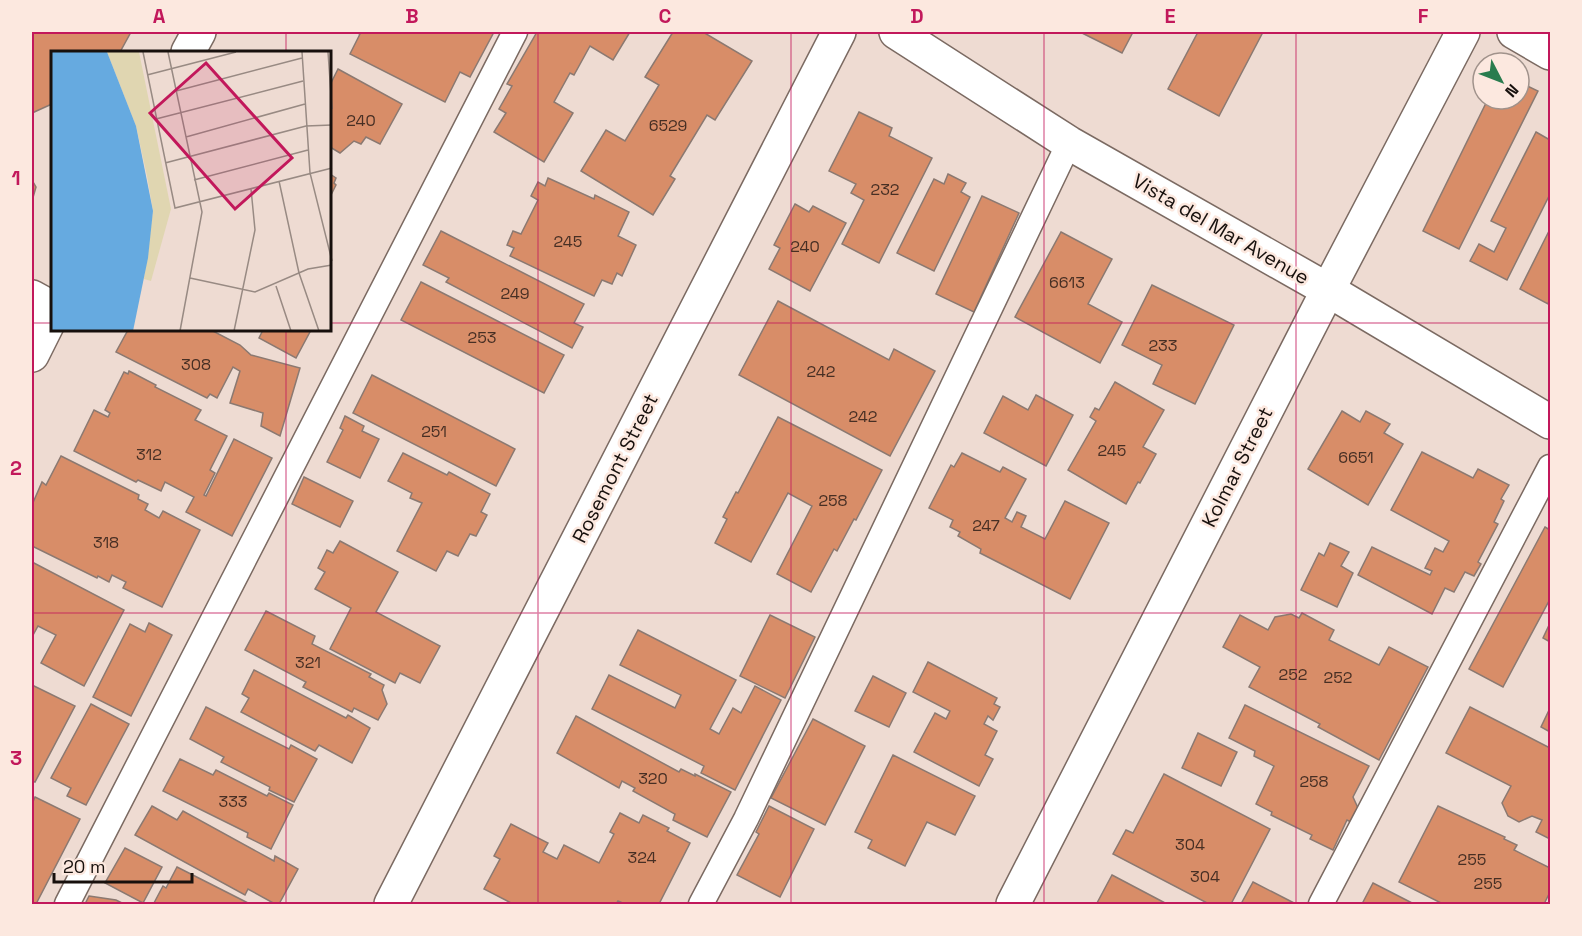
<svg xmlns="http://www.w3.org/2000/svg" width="1582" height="936" viewBox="0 0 1582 936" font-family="'Space Grotesk',sans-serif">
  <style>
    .building { fill: #d88d68; stroke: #8b7971; stroke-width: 1.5 }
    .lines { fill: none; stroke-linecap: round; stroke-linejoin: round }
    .service-casing { stroke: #7b6a62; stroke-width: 27 }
    .minor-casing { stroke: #7b6a62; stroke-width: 36 }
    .tertiary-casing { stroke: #7b6a62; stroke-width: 36 }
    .service { stroke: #fff; stroke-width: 24 }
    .minor { stroke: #fff; stroke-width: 33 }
    .tertiary { stroke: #fff; stroke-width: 33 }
    .grid { fill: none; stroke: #c2185b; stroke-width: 1.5; stroke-opacity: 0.55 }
    .labels { text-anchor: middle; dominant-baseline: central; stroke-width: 5; stroke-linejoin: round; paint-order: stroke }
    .number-label { font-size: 16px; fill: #472f24 }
    .street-label { font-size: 20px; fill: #17100d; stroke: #fce8df }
    .inset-road { fill: none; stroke: #988a83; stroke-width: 1.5 }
    .view { fill: #c2185b; fill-opacity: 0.15; stroke: #c2185b; stroke-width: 3 }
    .inset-edge { fill: none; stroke: #17100d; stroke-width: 3 }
    .neatline { fill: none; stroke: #c2185b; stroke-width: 2 }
    .grid-label { font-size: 20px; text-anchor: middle; font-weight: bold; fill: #c2185b }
  </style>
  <rect width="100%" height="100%" fill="#eedbd2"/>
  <g class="building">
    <polygon points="32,32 131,32 120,52 52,52 52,104 32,113"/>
    <polygon points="355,32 494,32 470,77 460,72 445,102 350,54 360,34"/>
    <polygon points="537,32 630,32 613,60 590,46 574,75 570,73 554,102 573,113 544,162 494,132 506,113 499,109 512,86 507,84"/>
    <polygon points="673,32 703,32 752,61 715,120 707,115 670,176 675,179 653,215 581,171 606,130 625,141 659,85 645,77"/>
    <polygon points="1080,32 1133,32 1122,53"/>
    <polygon points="1198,32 1263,32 1219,116 1168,89"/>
    <polygon points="338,69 402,104 380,144 366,137 361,144 354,141 340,153 330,147 330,85"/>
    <polygon points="1519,82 1538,91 1459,249 1423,231 1488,99 1519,99"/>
    <polygon points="859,112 892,128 889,136 932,158 879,263 842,244 864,200 851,193 856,184 829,171"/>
    <polygon points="1536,132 1550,140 1550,194 1507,280 1470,261 1479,244 1494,252 1506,228 1491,221"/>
    <polygon points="330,174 336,178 334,183 336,185 330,197"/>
    <polygon points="948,174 966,183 961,192 970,197 934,271 897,253 934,179 944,184"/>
    <polygon points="548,178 594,199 595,195 629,212 618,236 636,245 622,276 617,273 612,284 602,280 594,296 510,256 514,248 507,245 513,231 521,234 538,200 531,196 538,182 545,186"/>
    <polygon points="32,180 36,187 32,201"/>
    <polygon points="982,196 1019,213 974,312 936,294"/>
    <polygon points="795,204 809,212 813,206 846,223 810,291 769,269 780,248 774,245"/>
    <polygon points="1550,229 1550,297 1548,304 1520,289"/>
    <polygon points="441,231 584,304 574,323 583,327 572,348 446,282 449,278 423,265"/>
    <polygon points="1061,232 1112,259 1088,304 1122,322 1100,363 1015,317"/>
    <polygon points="421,282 564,355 544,393 401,320"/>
    <polygon points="1152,285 1234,325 1195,404 1153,384 1162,365 1122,345"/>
    <polygon points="778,301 889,360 894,349 935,371 890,456 739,375"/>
    <polygon points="128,330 211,330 240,345 251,355 300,368 280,436 261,426 263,413 230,403 240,371 233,367 217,398 210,394 207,398 116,352"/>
    <polygon points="263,330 311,330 296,358 259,338"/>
    <polygon points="129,371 156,385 155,387 201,410 195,420 227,436 210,470 215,473 204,495 206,496 234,439 272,458 232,536 186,512 194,497 165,482 161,491 138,480 136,482 74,451 94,410 108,417 110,413 105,410 124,372 128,374"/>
    <polygon points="372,375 515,449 496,486 353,413"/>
    <polygon points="1115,382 1164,410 1143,447 1156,454 1140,483 1138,482 1126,504 1068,470 1096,421 1090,417 1095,408 1099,410"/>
    <polygon points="1036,395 1073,415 1046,466 984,433 1003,396 1028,410"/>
    <polygon points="1342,411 1360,422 1366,411 1390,424 1384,433 1403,444 1368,505 1308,469"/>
    <polygon points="345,416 364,426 362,431 379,439 360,478 327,462 343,430 340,428"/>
    <polygon points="778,417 882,470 856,520 854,519 837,551 834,549 811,592 777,574 812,506 788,493 751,562 715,543 727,519 723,517 736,492 738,493"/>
    <polygon points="1422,452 1473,478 1478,469 1509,485 1501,499 1504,501 1494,522 1498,524 1478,562 1481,564 1474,576 1465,572 1454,592 1445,588 1432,614 1358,575 1372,547 1430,575 1432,571 1425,568 1435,548 1443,552 1449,541 1391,510"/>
    <polygon points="403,453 447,475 449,472 490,494 481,512 487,515 476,536 470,534 458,556 447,551 436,571 397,551 422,503 410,498 412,493 388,481"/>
    <polygon points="962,453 1000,472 1003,467 1026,479 1005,518 1012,522 1017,512 1026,516 1021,527 1045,539 1065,501 1109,523 1070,599 980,553 981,549 958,536 960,532 950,527 953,520 929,508 951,465 954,467"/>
    <polygon points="61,456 139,495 138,499 148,504 145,510 159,518 163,511 200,530 162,607 123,588 126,582 112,575 109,582 98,576 97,578 32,546 32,505 42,482 46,485"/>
    <polygon points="304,477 353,501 340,527 292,504"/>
    <polygon points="1545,527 1550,530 1550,599 1503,687 1469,669"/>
    <polygon points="340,541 398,572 376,612 440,646 420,683 400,673 395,683 330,649 351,608 315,589 325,572 318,568 327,550 333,553"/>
    <polygon points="1330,543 1349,552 1341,566 1353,573 1337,607 1301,590 1319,553 1324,556"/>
    <polygon points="32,562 124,610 84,686 41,663 56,635 38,626 32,637"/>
    <polygon points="266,611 315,636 312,644 371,674 369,677 384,685 382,690 387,704 378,720 354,708 352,712 303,687 306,682 245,650"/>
    <polygon points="1302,613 1334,630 1329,640 1379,665 1389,647 1428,667 1379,760 1318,727 1320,724 1249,687 1260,667 1223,647 1240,615 1268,630 1275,617 1291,614 1299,618"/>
    <polygon points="770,615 815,637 785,698 740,676"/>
    <polygon points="149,623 172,635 131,716 93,697 130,624 145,632"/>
    <polygon points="1550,623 1550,642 1543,638"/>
    <polygon points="638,630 736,680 710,729 719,734 733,708 741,713 755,686 781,700 735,790 701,773 704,766 592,709 609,675 675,708 681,695 620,665"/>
    <polygon points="928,662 997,698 994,704 1000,707 993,720 988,716 984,724 997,731 985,755 993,759 979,786 914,752 935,713 946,719 950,711 913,692"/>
    <polygon points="254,670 346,718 348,715 370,728 352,763 319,745 315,751 241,712 249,698 242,694"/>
    <polygon points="873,676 906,693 889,727 855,711"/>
    <polygon points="32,685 75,706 35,782 32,781"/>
    <polygon points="91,704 129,724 86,805 67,796 71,788 51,778"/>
    <polygon points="1245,705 1369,766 1353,797 1358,808 1351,822 1347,820 1333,850 1310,839 1312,835 1271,815 1272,812 1256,804 1274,766 1254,756 1255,751 1229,738"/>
    <polygon points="206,707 289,749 291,745 317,759 294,802 269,790 270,787 221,762 224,757 190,739"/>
    <polygon points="1470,707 1550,748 1550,839 1536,832 1542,820 1532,816 1519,822 1508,816 1502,803 1511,786 1446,753"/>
    <polygon points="1550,708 1550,732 1541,727"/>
    <polygon points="576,716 679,772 681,769 695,776 695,774 731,792 707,837 673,820 675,814 633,791 635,788 622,781 619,788 557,753"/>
    <polygon points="813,719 865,746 825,825 771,798"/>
    <polygon points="1198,733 1237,752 1221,786 1182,768"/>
    <polygon points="893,755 975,796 955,835 927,822 905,866 868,848 872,840 855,832"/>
    <polygon points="180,759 213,775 216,770 267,796 269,793 293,805 271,849 247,837 248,833 163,791"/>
    <polygon points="1164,774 1270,829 1231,904 1209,904 1113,854 1126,830 1133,833"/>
    <polygon points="35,797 80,819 36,904 32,904 32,804"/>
    <polygon points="152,806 177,820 183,811 274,861 275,856 298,869 279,904 275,904 248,889 245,895 135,835"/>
    <polygon points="769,806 814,829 780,897 737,875 759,834 756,832"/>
    <polygon points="1438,806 1505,837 1504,839 1517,845 1514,850 1550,868 1550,892 1544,904 1443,904 1399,882"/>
    <polygon points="620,813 639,823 643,815 669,828 667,831 690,843 659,904 625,904 618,901 616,904 513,904 484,889 500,859 494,856 511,824 548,843 543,852 557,859 564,845 599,863 614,834 610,832"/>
    <polygon points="125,848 162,867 143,903 105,883"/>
    <polygon points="177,867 250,904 158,904 154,903 163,886 166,888"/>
    <polygon points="1112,875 1167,904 1097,903"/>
    <polygon points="1253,882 1296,904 1241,904"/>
    <polygon points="1373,883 1414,904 1362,904"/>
    <polygon points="89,896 116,900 124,904 85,904"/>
  </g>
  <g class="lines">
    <defs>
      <g id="service">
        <polyline points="67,904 515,32"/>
        <polyline points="701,904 746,819 1069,143"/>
        <polyline points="1321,904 1550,467"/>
      </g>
      <g id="minor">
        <polyline points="896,32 1069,143 1328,290 1550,422"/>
        <polyline points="32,297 52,308"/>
        <polyline points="391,904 839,32"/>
        <polyline points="1013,904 1328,290 1463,32"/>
      </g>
      <g id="tertiary">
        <polyline points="1514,32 1550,53"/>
        <polyline points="188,52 199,32"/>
        <polyline points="32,355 52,315"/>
      </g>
    </defs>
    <use href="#service" class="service-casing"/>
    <use href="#minor" class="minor-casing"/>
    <use href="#tertiary" class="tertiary-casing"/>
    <use href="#service" class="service"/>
    <use href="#minor" class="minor"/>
    <use href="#tertiary" class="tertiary"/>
  </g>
  <path class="grid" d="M286,32V52M538,32V904M791,32V904M1044,32V904M1296,32V904M32,323H52M330,323H1550M286,330V904M32,613H1550"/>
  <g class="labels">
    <g class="number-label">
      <text x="361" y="120">240</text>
      <text x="668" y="125">6529</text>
      <text x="885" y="189">232</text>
      <text x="568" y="241">245</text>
      <text x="805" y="246">240</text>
      <text x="1067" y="282">6613</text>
      <text x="515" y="293">249</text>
      <text x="482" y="337">253</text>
      <text x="1163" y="345">233</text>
      <text x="196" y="364">308</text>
      <text x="821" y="371">242</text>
      <text x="863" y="416">242</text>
      <text x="434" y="431">251</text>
      <text x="1112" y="450">245</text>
      <text x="149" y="454">312</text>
      <text x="1356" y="457">6651</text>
      <text x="833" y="500">258</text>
      <text x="986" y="525">247</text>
      <text x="106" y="542">318</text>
      <text x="308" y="662">321</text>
      <text x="1293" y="674">252</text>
      <text x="1338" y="677">252</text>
      <text x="653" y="778">320</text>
      <text x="1314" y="781">258</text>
      <text x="233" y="801">333</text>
      <text x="1190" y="844">304</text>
      <text x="642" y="857">324</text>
      <text x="1472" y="859">255</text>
      <text x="1205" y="876">304</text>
      <text x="1488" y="883">255</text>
    </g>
    <g class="street-label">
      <text transform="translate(1221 229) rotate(30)">Vista del Mar Avenue</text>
      <text transform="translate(1237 467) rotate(-63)">Kolmar Street</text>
      <text transform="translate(615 468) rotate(-63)">Rosemont Street</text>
    </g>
  </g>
  <g transform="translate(51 51)">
    <rect width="280" height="280" fill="#eedbd2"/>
    <path d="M56,1H88L120,158L100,230L93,228L102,160L96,125L85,75Z" fill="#e0d6b1"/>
    <path d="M0,1H56L85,75L102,160L97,207L82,280H0Z" fill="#66aae0"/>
    <path class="inset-road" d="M92,1L124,157L281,117M117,1L151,161L129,280M251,1L259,122L281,210M277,1L281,58M96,24L185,1M125,40L251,7M105,68L252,30M135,86L254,53M114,112L255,75L281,74M143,129L257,99M228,130L248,222L268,280M139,227L204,241L257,218L281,214M225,235L240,280M183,280L204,179L200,138"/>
    <path class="view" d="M155,12L241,107L184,158L99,62Z"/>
    <rect width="280" height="280" class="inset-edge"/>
  </g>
  <rect width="1582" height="936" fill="none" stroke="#fce8df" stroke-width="66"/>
  <g transform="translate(1501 81) rotate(132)"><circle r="28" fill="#fce8df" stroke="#a0928b" stroke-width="1.5"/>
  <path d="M0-4.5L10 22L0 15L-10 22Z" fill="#297c4e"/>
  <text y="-9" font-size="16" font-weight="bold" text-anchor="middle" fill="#17100d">N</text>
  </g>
  <path d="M54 873v9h138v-9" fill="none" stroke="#17100d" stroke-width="3"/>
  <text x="63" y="873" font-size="18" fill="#17100d" stroke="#fce8df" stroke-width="4.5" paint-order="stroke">20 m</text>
  <rect x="33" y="33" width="1516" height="870" class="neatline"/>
  <g class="grid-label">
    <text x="159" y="23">A</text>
    <text x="412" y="23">B</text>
    <text x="665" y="23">C</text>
    <text x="917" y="23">D</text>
    <text x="1170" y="23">E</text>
    <text x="1423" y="23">F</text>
    <text x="16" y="185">1</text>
    <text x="16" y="475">2</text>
    <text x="16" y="765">3</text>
  </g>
</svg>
